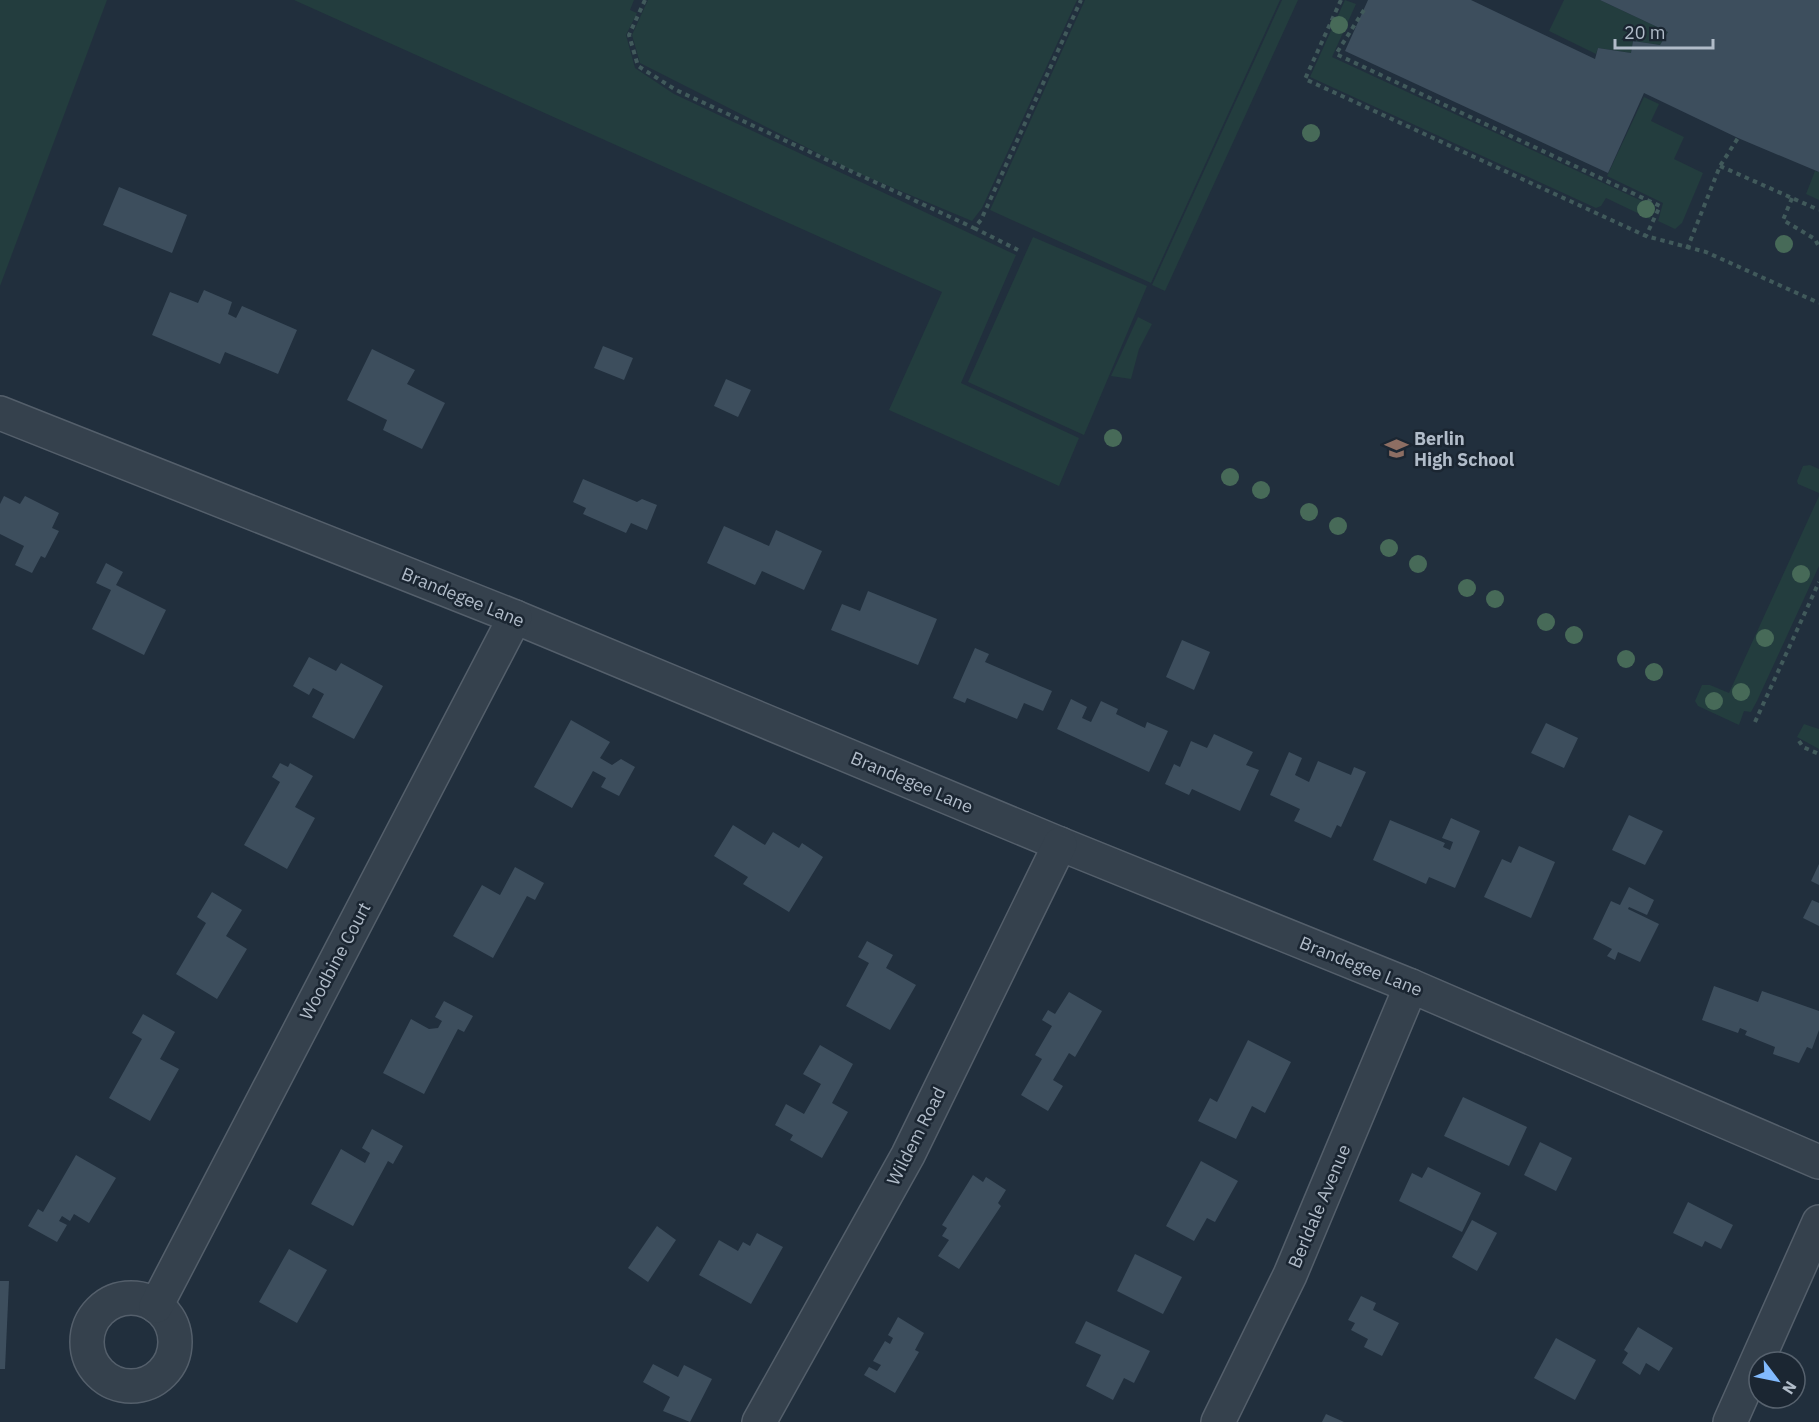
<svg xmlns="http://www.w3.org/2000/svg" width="1819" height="1422" viewBox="0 0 1819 1422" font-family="'IBM Plex Sans',sans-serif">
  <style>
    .green { fill: #233d3e }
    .building { fill: #3d4e5d }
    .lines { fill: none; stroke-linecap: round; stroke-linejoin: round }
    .minor-casing { stroke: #545f6b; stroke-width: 36 }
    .path { stroke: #415a5b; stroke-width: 4; stroke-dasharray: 4.5 4.5; stroke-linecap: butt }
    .minor { stroke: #35414d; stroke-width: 33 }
    .tree { fill: #476a58 }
    .labels { text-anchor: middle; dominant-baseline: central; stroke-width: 5; stroke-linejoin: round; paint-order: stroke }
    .poi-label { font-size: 18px; font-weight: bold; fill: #b1bcc9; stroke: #1b2632; text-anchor: start }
    .street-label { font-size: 18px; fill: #b1bcc9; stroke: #1b2632 }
  </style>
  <rect width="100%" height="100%" fill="#212f3d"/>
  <g class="green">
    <polygon points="0,0 107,0 0,286"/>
    <polygon points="294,0 634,0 630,10 637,13 626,35 635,68 674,94 1016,255 961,383 1079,438 1059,486 889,410 942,292"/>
    <polygon points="648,0 1077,0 982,208 972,221 853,171 640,63 632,35"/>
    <polygon points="1085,0 1280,0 1151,283 990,210"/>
    <polygon points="1282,0 1298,0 1165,291 1152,285"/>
    <polygon points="1345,0 1356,4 1332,57 1655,207 1650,219 1606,198 1601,206 1596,208 1310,77"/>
    <polygon points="1564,0 1600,0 1668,32 1660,45 1633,41 1631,53 1598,48 1596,54 1549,31"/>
    <polygon points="1644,97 1659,104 1651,121 1684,137 1674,159 1703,173 1682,223 1675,229 1658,221 1663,203 1607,176"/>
    <polygon points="1815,171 1819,172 1819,200 1806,194"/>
    <polygon points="1033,237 1147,286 1084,435 968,382"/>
    <polygon points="1138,317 1152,324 1139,349 1131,379 1111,376"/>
    <polygon points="1810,465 1819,469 1819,493 1798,484 1797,481 1803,466"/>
    <polygon points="1819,496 1819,566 1757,701 1751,712 1744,711 1739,725 1698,706 1695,701 1702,685 1710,685 1729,693"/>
    <polygon points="1804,724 1819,729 1819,749 1797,737"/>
  </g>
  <g class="building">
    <polygon points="1368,0 1471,0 1595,59 1598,48 1631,53 1633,41 1660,45 1668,32 1600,0 1819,0 1819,172 1738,138 1644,93 1608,173 1345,51"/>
    <polygon points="119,187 187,215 172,253 103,225"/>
    <polygon points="204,290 232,302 228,314 236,318 242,306 297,330 278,374 225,352 220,364 152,335 170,292 198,303"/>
    <polygon points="603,346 633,358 624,380 594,368"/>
    <polygon points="372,349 415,370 407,384 445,403 422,449 383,430 387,420 347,400"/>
    <polygon points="726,379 751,390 738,417 714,406"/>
    <polygon points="583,479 637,502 642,499 657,505 647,530 631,523 626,533 583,514 586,508 573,502"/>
    <polygon points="4,496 20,504 25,496 59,513 52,528 59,531 45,558 41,556 32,573 15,565 24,546 0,534 0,504"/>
    <polygon points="724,526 769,546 776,530 822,551 804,590 762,571 755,585 707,563"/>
    <polygon points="106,563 123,572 116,585 166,610 144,655 92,629 111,590 96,583"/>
    <polygon points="868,591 937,619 918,665 831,630 842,604 860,611"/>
    <polygon points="1182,640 1210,652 1194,690 1166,677"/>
    <polygon points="975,648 989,654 985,662 1052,691 1043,711 1024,703 1017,719 967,698 965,703 953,698"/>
    <polygon points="309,657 336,671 341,663 383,686 354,739 312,717 324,694 313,688 309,695 293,686"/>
    <polygon points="1071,699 1087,707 1082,718 1091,722 1101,701 1118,709 1116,714 1145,728 1147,722 1168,731 1149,772 1057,729"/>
    <polygon points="571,720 610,742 600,758 612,765 621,759 635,767 619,796 601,787 606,778 593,771 572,808 534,787"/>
    <polygon points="1546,723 1578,738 1564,768 1531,753"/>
    <polygon points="1214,734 1253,752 1246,765 1259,770 1240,811 1192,789 1189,795 1165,784 1174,764 1180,767 1191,741 1207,748"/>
    <polygon points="1289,752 1302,758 1295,775 1309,782 1318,761 1351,775 1354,767 1366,772 1341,827 1337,825 1331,838 1294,821 1300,809 1270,795"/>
    <polygon points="280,763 288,767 290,763 313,776 295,807 315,818 287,869 244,845 280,782 272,777"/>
    <polygon points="1629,815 1663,831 1645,865 1612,850"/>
    <polygon points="1451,818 1480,831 1455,888 1429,877 1426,884 1373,860 1390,820 1445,843 1443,847 1450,850 1453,842 1442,838"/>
    <polygon points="733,825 765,845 773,832 799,848 802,843 823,857 789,912 743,884 748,877 714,856"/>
    <polygon points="1519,846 1555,862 1531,918 1484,897 1502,859 1511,863"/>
    <polygon points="1819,864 1819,885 1811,881"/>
    <polygon points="515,867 544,883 535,900 527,896 493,958 453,936 482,885 500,895"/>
    <polygon points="1629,887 1654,900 1647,915 1629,907 1628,909 1659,924 1640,962 1618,952 1615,960 1607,956 1612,949 1593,939 1611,901 1620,905"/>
    <polygon points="212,892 242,910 226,936 247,949 217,999 176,974 206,923 197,917"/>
    <polygon points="1812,900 1819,903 1819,926 1803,918"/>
    <polygon points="867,941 893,955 886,968 916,985 890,1030 846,1006 869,963 858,957"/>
    <polygon points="1714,986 1758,1002 1762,991 1819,1011 1819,1030 1812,1049 1807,1047 1799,1063 1773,1054 1775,1047 1745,1035 1747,1031 1740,1028 1738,1033 1702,1020"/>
    <polygon points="1069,992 1102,1011 1075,1057 1069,1053 1053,1080 1063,1086 1048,1111 1021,1095 1042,1059 1035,1055 1052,1026 1042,1020 1048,1010 1055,1014"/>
    <polygon points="444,1001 473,1016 464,1032 458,1029 424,1094 383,1073 411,1019 429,1029 438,1028 442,1021 435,1017"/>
    <polygon points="143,1014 175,1032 160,1059 179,1069 150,1121 109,1098 142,1039 132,1033"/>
    <polygon points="1248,1040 1291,1062 1265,1113 1252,1106 1236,1139 1198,1121 1210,1098 1217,1102"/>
    <polygon points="820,1045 853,1064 832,1103 848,1112 822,1158 790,1140 793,1135 775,1125 786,1104 804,1114 821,1084 803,1074"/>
    <polygon points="1463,1097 1527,1127 1509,1166 1444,1136"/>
    <polygon points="372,1129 403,1146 393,1164 388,1161 353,1226 311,1204 341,1149 365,1163 370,1153 362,1148"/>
    <polygon points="1540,1142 1572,1158 1556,1191 1524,1175"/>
    <polygon points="76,1155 116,1178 89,1223 74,1214 70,1221 62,1216 59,1221 67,1225 57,1242 28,1226 38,1209 43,1212"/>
    <polygon points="1201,1161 1238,1181 1215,1222 1207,1218 1194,1241 1166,1226"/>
    <polygon points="1428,1167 1481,1193 1462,1232 1399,1201 1412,1173 1422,1178"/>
    <polygon points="973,1175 983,1182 986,1177 1006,1190 998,1203 1001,1206 959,1269 938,1256 949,1240 942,1236 947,1228 942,1225"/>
    <polygon points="1688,1202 1733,1225 1721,1249 1705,1241 1702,1247 1673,1233"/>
    <polygon points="1472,1220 1497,1233 1477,1271 1452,1257"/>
    <polygon points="657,1226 676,1240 648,1282 628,1268"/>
    <polygon points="757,1233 783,1247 751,1304 699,1275 719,1240 738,1251 743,1242 750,1246"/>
    <polygon points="289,1249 327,1270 297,1323 259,1302"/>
    <polygon points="1135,1254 1182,1277 1163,1314 1117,1291"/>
    <polygon points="0,1281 9,1281 5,1369 0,1369"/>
    <polygon points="1361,1296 1376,1303 1373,1310 1399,1323 1382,1356 1364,1347 1368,1339 1351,1330 1355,1323 1348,1320"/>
    <polygon points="898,1317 924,1333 915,1350 919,1352 895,1393 864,1375 869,1367 877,1371 881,1365 873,1361 885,1341 890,1344 893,1338 888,1335"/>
    <polygon points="1086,1321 1150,1351 1134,1383 1124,1378 1113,1400 1086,1386 1101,1355 1075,1343"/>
    <polygon points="1638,1327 1673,1348 1659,1371 1646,1363 1640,1375 1622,1363 1628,1353 1624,1350"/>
    <polygon points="1556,1338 1596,1360 1575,1400 1534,1378"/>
    <polygon points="653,1364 678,1377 684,1365 712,1379 690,1422 663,1411 670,1397 643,1382"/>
    <polygon points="1326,1414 1344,1422 1322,1422"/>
  </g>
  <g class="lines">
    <defs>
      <g id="minor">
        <polyline points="0,413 515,617 1060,844 1411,986 1819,1162"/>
        <circle cx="131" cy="1342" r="44"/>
        <polyline points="156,1306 515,617"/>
        <polyline points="759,1422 908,1155 1060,844"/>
        <polyline points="1218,1422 1290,1275 1411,986"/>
        <polyline points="1730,1422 1819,1222"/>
      </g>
    </defs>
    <use href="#minor" class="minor-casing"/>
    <g class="path">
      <polyline points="645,0 629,35 638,66 676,90 974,228 981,220 1081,0"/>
      <polyline points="1341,0 1305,79 1646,236 1706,252 1819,303"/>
      <polyline points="1364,10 1336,54 1660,206 1646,236"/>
      <polyline points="1720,166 1819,210"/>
      <polyline points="1792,198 1783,220 1815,239 1819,247"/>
      <polyline points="974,228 1018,250"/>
      <polyline points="1687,249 1720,166 1738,138"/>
      <polyline points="1755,722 1819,582"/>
      <polyline points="1799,741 1803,747 1819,754"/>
    </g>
    <use href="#minor" class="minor"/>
  </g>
  <g class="tree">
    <circle cx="1339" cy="25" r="9"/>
    <circle cx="1311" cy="133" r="9"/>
    <circle cx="1646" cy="209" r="9"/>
    <circle cx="1784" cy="244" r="9"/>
    <circle cx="1113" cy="438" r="9"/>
    <circle cx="1230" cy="477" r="9"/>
    <circle cx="1261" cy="490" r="9"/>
    <circle cx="1309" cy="512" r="9"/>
    <circle cx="1338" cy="526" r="9"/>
    <circle cx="1389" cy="548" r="9"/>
    <circle cx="1418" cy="564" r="9"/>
    <circle cx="1801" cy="574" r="9"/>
    <circle cx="1467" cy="588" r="9"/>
    <circle cx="1495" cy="599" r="9"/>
    <circle cx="1546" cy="622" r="9"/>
    <circle cx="1574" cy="635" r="9"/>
    <circle cx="1765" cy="638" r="9"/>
    <circle cx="1626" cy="659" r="9"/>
    <circle cx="1654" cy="672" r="9"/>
    <circle cx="1741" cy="692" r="9"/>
    <circle cx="1714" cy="701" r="9"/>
  </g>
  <defs>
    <symbol id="school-bare" viewBox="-9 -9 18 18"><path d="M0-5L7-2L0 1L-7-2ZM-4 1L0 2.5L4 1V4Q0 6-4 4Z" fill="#8d6e63" stroke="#1b2632" stroke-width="2.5" paint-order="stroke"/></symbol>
  </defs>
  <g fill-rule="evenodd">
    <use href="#school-bare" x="1380" y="432" width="33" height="33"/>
  </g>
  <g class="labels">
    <g class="poi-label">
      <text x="1414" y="438">Berlin<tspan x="1414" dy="21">High School</tspan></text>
    </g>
    <g class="street-label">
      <text transform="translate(463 597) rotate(22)">Brandegee Lane</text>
      <text transform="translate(912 782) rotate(23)">Brandegee Lane</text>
      <text transform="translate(335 961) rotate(-62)">Woodbine Court</text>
      <text transform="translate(1361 966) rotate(22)">Brandegee Lane</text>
      <text transform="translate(916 1136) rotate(-63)">Wildem Road</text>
      <text transform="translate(1319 1206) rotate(-67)">Berldale Avenue</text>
    </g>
  </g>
  <g transform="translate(1777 1380) rotate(122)"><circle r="28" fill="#1b2632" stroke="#57626e" stroke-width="1.5"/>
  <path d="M0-4.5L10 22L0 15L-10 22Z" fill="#81bafe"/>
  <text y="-9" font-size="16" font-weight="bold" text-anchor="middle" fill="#b1bcc9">N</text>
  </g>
  <path d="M1615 39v9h98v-9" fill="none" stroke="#b1bcc9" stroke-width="3"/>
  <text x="1624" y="39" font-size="18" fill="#b1bcc9" stroke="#1b2632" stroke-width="4.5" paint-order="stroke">20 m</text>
</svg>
